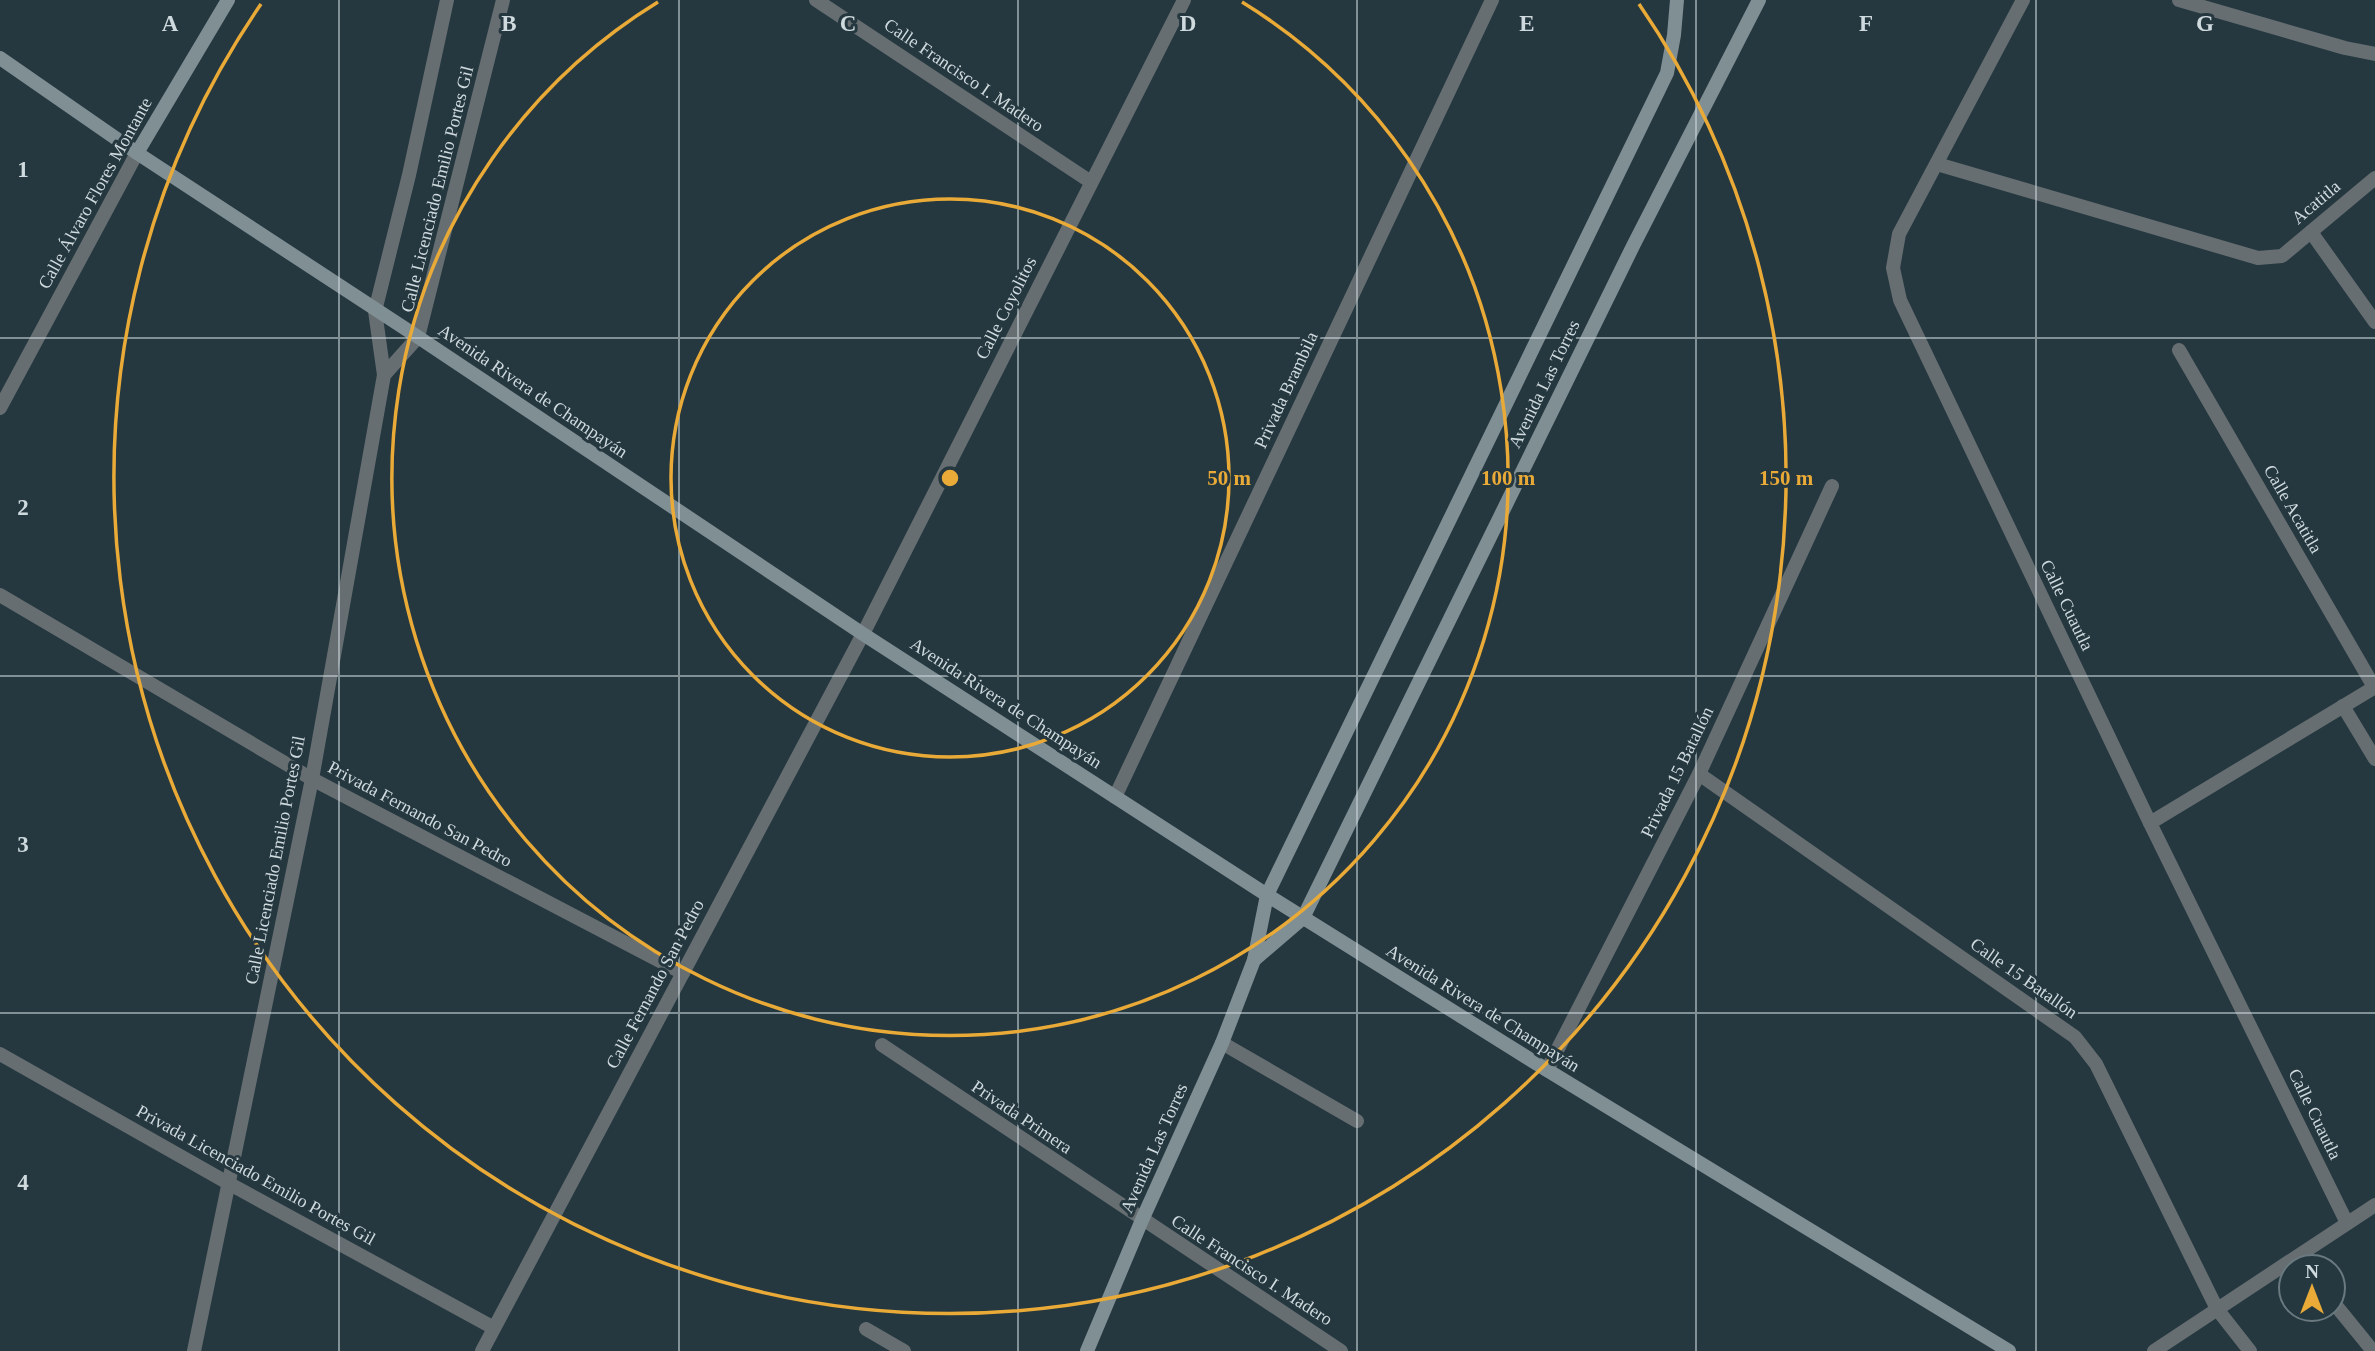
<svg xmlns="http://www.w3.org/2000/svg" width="2375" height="1351" viewBox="0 0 2375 1351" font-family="Georgia,serif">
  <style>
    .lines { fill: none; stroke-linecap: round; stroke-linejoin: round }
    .lane { stroke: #666e72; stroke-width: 14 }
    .street { stroke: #666e72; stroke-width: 14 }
    .secondary { stroke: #808f94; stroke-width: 14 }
    .grid { fill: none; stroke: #cfdade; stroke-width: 2; stroke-opacity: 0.55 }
    .ring { fill: none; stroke: #e9aa38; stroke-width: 3.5 }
    .labels { text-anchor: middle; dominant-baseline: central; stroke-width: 6; stroke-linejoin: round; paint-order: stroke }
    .street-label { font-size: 18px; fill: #cfdade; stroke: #25383f }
    .grid-label { font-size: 23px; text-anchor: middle; font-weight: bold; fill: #cfdade; stroke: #25383f; stroke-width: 6; stroke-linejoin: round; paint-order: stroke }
    .centre { fill: #e9aa38; stroke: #25383f; stroke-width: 3.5 }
    .ring-label { font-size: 21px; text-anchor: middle; font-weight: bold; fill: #e9aa38; stroke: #25383f; stroke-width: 6; stroke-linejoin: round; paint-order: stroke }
  </style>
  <rect width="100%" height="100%" fill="#25383f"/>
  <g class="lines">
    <g class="lane">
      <polyline points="2333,1302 2373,1351"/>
      <polyline points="2217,1309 2250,1351"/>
    </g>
    <g class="street">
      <polyline points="816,0 1091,182"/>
      <polyline points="2023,0 1899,234 1893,268 1900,300 2150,823 2347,1223"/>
      <polyline points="2179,0 2345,48 2375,54"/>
      <polyline points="1937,164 2258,258 2282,256 2375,178"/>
      <polyline points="2311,232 2375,322"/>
      <polyline points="2179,350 2374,687"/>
      <polyline points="384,375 418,337 503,0"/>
      <polyline points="0,408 137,153"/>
      <polyline points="0,595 312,779 683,973"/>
      <polyline points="2343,706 2375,759"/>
      <polyline points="1699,774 2075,1037 2096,1064 2217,1309"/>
      <polyline points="1115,797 1492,0"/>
      <polyline points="2150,823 2375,687"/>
      <polyline points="1222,1043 1357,1121"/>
      <polyline points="882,1045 1341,1351"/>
      <polyline points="0,1054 228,1183 494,1328"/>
      <polyline points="1547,1070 1699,774 1832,486"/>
      <polyline points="866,1329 904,1351"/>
      <polyline points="194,1351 312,779 384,375 375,311 409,175 447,0"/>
      <polyline points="482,1351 863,634 1184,0"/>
      <polyline points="2154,1351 2375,1205"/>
    </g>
    <g class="secondary">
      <polyline points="0,58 137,153 418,337 863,634 1267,895 1547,1070 2009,1351"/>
      <polyline points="137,153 228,0"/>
      <polyline points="1254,960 1303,918 1633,246 1759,0"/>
      <polyline points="1087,1351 1142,1220 1222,1043 1254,960 1267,895 1667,73 1674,35 1677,0"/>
    </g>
  </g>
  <path class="grid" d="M339,0V1351M679,0V1351M1018,0V1351M1357,0V1351M1696,0V1351M2036,0V1351M0,338H2375M0,676H2375M0,1013H2375"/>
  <g class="ring">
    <circle cx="950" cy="478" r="279"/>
    <path d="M1242 2A558 558 0 1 1 658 2"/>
    <path d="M1639 4A836 836 0 1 1 261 4"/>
  </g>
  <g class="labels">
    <g class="street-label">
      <text transform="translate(964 75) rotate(34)">Calle Francisco I. Madero</text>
      <text transform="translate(437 189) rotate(-76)">Calle Licenciado Emilio Portes Gil</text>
      <text transform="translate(95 193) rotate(-61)">Calle Álvaro Flores Montante</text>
      <text transform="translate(2316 202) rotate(-40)">Acatitla</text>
      <text transform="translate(1006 308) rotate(-63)">Calle Coyolitos</text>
      <text transform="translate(1544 384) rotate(-64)">Avenida Las Torres</text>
      <text transform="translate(1286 390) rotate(-65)">Privada Brambila</text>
      <text transform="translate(533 391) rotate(34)">Avenida Rivera de Champayán</text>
      <text transform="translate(2293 509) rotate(60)">Calle Acatitla</text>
      <text transform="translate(2067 605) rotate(64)">Calle Cuautla</text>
      <text transform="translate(1006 703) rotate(33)">Avenida Rivera de Champayán</text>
      <text transform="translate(1677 772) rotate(-64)">Privada 15 Batallón</text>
      <text transform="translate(420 814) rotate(28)">Privada Fernando San Pedro</text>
      <text transform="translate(275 860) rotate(-79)">Calle Licenciado Emilio Portes Gil</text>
      <text transform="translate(2024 978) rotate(35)">Calle 15 Batallón</text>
      <text transform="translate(655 984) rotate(-62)">Calle Fernando San Pedro</text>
      <text transform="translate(1483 1008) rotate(32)">Avenida Rivera de Champayán</text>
      <text transform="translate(2315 1114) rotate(64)">Calle Cuautla</text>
      <text transform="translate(1022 1117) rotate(34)">Privada Primera</text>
      <text transform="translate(1154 1148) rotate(-66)">Avenida Las Torres</text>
      <text transform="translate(256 1175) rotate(29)">Privada Licenciado Emilio Portes Gil</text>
      <text transform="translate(1252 1270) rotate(33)">Calle Francisco I. Madero</text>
    </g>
  </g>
  <g class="grid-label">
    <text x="170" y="31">A</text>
    <text x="509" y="31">B</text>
    <text x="848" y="31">C</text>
    <text x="1188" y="31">D</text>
    <text x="1527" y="31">E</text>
    <text x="1866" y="31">F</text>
    <text x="2205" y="31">G</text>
    <text x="23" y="177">1</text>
    <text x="23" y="515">2</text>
    <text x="23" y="852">3</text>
    <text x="23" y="1190">4</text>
  </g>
  <circle cx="950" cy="478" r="10" class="centre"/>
  <g class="ring-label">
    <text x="1229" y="485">50 m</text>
    <text x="1508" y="485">100 m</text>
    <text x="1786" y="485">150 m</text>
  </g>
  <g transform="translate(2312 1288)"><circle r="33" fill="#25383f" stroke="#69797f" stroke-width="2"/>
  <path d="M0-5L12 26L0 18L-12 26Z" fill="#e9aa38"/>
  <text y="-10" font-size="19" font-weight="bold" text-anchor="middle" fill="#cfdade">N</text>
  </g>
</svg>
